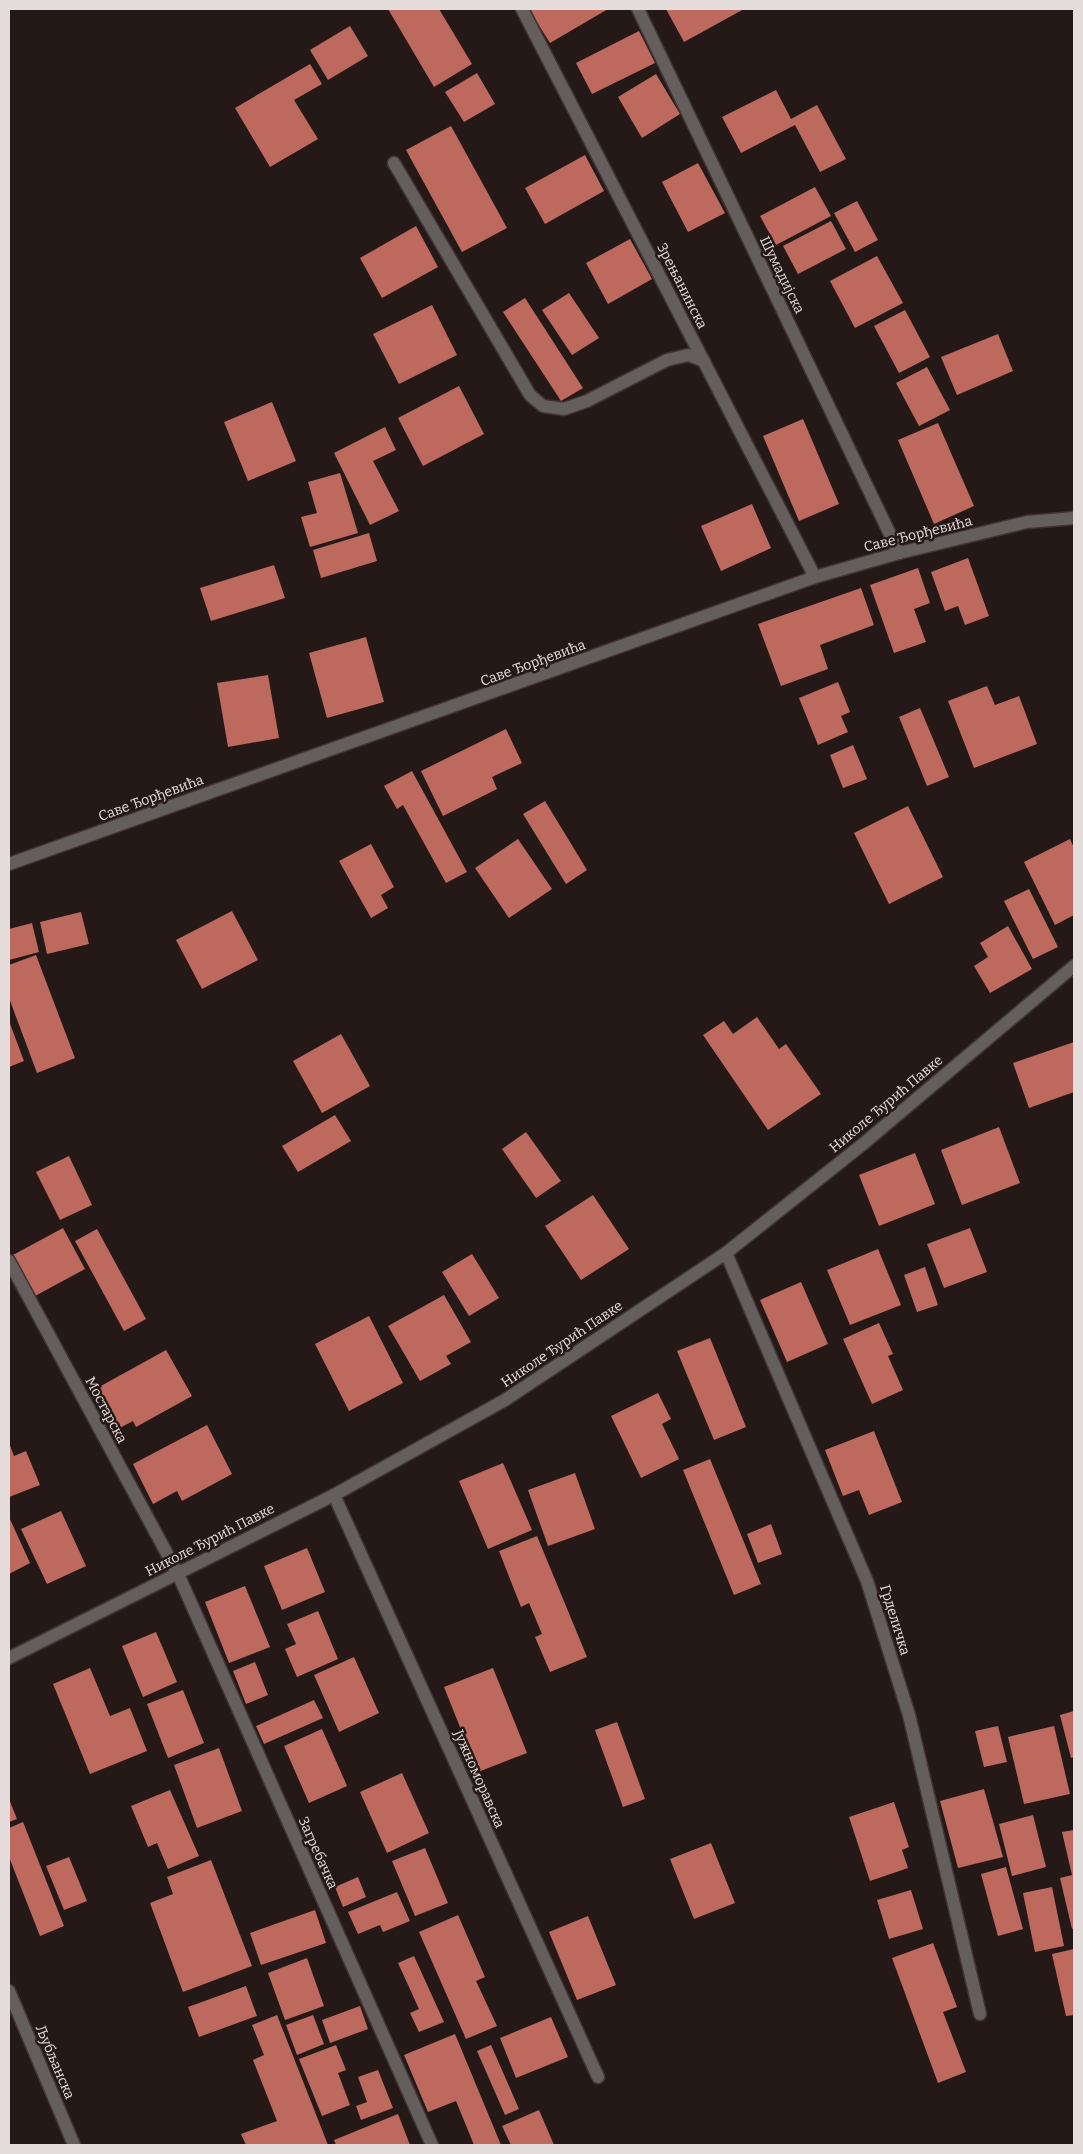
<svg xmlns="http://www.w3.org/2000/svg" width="1083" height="2154" viewBox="0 0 1083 2154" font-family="Bitter,serif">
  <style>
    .building { fill: #bd695e }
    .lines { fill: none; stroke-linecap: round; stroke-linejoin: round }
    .street-casing { stroke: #403433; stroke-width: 15 }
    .street { stroke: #645e5d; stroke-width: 12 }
    .labels { text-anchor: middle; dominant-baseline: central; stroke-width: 5; stroke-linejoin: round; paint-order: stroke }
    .street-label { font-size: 14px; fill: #e5dddb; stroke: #251918 }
  </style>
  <rect width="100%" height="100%" fill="#251918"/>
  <g class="building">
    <polygon points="388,9 439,9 472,64 434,87"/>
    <polygon points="534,9 608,9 550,43 530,11"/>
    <polygon points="666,9 744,9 684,42"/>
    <polygon points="350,26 368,56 328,80 310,50"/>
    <polygon points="639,31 655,63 592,94 576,63"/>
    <polygon points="310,64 322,84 294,100 318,139 270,167 235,108"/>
    <polygon points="477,73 495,104 464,122 445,92"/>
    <polygon points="656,74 680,114 642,138 618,97"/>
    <polygon points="776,90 791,119 817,105 846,159 820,172 795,125 741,153 722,117"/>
    <polygon points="451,126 507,228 462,252 406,150"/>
    <polygon points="585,155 604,191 545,224 525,188"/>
    <polygon points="698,163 725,213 688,232 662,182"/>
    <polygon points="815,187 831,216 776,245 760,216"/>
    <polygon points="857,201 878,240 855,252 834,213"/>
    <polygon points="831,221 846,249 798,274 783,246"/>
    <polygon points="416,226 438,267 382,298 360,258"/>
    <polygon points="630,239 652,279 608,304 586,263"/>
    <polygon points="877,256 903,303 855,328 830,281"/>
    <polygon points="569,293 599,338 572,355 542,310"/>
    <polygon points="525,298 583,388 561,401 503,312"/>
    <polygon points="432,305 457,355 399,384 373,334"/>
    <polygon points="905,310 930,357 899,373 874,326"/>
    <polygon points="998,334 1013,371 957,395 941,357"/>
    <polygon points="927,367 950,410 919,426 896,383"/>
    <polygon points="459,386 484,434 423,466 398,418"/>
    <polygon points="272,402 296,461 248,481 224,422"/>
    <polygon points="803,419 839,504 799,521 763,436"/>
    <polygon points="938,423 974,506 934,524 898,440"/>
    <polygon points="385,427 396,450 373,461 399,511 370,525 334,453"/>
    <polygon points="340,473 358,533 310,547 301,517 317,513 308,482"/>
    <polygon points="752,504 771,548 721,571 701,526"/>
    <polygon points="369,533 377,561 321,578 313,550"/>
    <polygon points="968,558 989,616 965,625 958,606 945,611 931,572"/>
    <polygon points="274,565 285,598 211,621 200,588"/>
    <polygon points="918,568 930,603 914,609 926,642 894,653 870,585"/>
    <polygon points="861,588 874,625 820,645 828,669 781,686 758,624"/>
    <polygon points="366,637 384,702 327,718 309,653"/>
    <polygon points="268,675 279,738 228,747 217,683"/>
    <polygon points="838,682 850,712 841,716 848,732 818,745 799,698"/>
    <polygon points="987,686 995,705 1019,696 1037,744 974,768 948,701"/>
    <polygon points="920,708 949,777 927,786 899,717"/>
    <polygon points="506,729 522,763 492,777 497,789 443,816 421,771"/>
    <polygon points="853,745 867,779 843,788 830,755"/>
    <polygon points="412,771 467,872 446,883 403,805 397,809 384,786"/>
    <polygon points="545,801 587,870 566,884 523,814"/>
    <polygon points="908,806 943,877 889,904 854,833"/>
    <polygon points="518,839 552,889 509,918 475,868"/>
    <polygon points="1070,839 1074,848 1074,915 1055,925 1024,862"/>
    <polygon points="371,844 394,887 381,895 388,908 371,918 339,861"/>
    <polygon points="1029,889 1058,947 1033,959 1004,901"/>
    <polygon points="232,911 258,960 202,989 176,940"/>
    <polygon points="81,912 89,944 47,954 40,922"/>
    <polygon points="32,923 39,952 9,960 9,929"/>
    <polygon points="1008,926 1032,969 990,993 974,966 988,957 980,943"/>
    <polygon points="36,955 75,1058 37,1073 9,998 9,965"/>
    <polygon points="757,1017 779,1049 786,1044 821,1094 768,1130 703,1035 724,1021 733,1034"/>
    <polygon points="9,1021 24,1061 9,1067"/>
    <polygon points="341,1034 370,1086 322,1113 293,1061"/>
    <polygon points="1074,1042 1074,1092 1029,1108 1013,1063"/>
    <polygon points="335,1115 351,1141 298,1172 282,1146"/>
    <polygon points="999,1127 1020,1183 962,1205 941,1150"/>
    <polygon points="526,1132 561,1181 536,1198 502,1149"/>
    <polygon points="915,1153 935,1204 879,1226 859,1175"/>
    <polygon points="69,1156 92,1205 60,1220 36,1172"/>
    <polygon points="593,1195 629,1249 581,1280 545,1226"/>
    <polygon points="63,1228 85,1269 35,1296 13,1255"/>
    <polygon points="970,1228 987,1272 944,1288 927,1244"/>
    <polygon points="97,1229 146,1319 124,1331 75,1241"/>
    <polygon points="878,1249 901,1305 850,1325 827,1270"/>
    <polygon points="472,1254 499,1298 469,1316 442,1272"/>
    <polygon points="925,1267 938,1305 917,1312 904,1275"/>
    <polygon points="801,1282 828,1344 787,1362 760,1300"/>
    <polygon points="444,1295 471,1342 446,1356 451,1364 420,1381 388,1326"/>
    <polygon points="369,1316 403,1383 349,1411 315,1344"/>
    <polygon points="879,1323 893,1354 888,1356 903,1390 872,1404 843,1339"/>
    <polygon points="710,1338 746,1427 714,1440 677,1351"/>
    <polygon points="166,1350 192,1396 136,1427 133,1421 112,1432 90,1392"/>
    <polygon points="658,1393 671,1419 662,1424 679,1459 641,1478 611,1416"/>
    <polygon points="207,1425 232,1474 182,1501 177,1491 153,1504 133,1464"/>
    <polygon points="874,1431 902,1502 869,1515 859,1490 843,1496 825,1450"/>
    <polygon points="9,1443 14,1456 26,1451 40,1485 9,1497"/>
    <polygon points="710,1459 761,1584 734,1595 683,1470"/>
    <polygon points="503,1463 532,1530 488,1549 459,1481"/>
    <polygon points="575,1473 595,1529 548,1546 528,1490"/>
    <polygon points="61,1511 86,1566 47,1584 21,1529"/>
    <polygon points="9,1517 30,1563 9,1574"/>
    <polygon points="771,1524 782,1554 758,1563 747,1534"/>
    <polygon points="537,1536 587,1657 550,1672 535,1637 542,1634 529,1603 521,1607 499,1551"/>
    <polygon points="307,1548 325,1592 282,1610 264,1566"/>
    <polygon points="245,1586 270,1647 229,1663 205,1602"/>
    <polygon points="318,1611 338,1659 297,1677 285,1649 296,1644 287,1624"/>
    <polygon points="156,1632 177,1682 143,1697 122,1646"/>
    <polygon points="354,1657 379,1713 339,1732 314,1675"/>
    <polygon points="255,1662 268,1695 246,1704 233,1671"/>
    <polygon points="90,1668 110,1716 130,1708 147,1751 90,1774 53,1684"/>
    <polygon points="493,1668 527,1753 478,1772 444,1687"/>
    <polygon points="183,1690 204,1743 168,1758 147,1704"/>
    <polygon points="314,1700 323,1718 264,1744 256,1726"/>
    <polygon points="1074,1711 1074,1757 1071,1758 1060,1715"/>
    <polygon points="617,1722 645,1799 623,1807 595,1730"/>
    <polygon points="998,1726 1007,1762 984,1767 975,1731"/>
    <polygon points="1054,1726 1070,1794 1024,1804 1008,1737"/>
    <polygon points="322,1729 347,1786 309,1803 284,1746"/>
    <polygon points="219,1748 242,1811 197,1828 174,1765"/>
    <polygon points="402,1773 429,1833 387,1853 360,1792"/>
    <polygon points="984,1789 1003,1857 958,1868 940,1801"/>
    <polygon points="170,1790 199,1856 168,1869 157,1843 148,1847 131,1806"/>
    <polygon points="9,1799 17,1819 9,1822"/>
    <polygon points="894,1802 909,1847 902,1850 908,1868 870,1881 849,1817"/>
    <polygon points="1033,1815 1046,1867 1012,1876 999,1824"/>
    <polygon points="23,1822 64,1926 40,1936 9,1857 9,1828"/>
    <polygon points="1074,1830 1074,1928 1072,1929 1060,1878 1072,1875 1062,1832"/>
    <polygon points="711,1843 735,1903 694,1919 670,1859"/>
    <polygon points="425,1848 448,1903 415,1916 392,1861"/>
    <polygon points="69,1857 87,1901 64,1910 46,1866"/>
    <polygon points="211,1860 252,1966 183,1992 150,1903 173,1894 167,1877"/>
    <polygon points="1006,1867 1023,1929 998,1936 981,1874"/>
    <polygon points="358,1877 366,1897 343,1907 335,1887"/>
    <polygon points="1052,1887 1064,1946 1035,1952 1023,1893"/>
    <polygon points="911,1890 923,1929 889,1939 877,1900"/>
    <polygon points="397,1892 410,1921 383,1932 380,1925 358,1934 348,1912"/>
    <polygon points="315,1910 326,1943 261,1965 250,1933"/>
    <polygon points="458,1915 485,1977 476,1981 497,2026 466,2039 419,1932"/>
    <polygon points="588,1916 616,1985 577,2000 549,1932"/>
    <polygon points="933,1943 957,2007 943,2012 966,2072 938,2083 892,1958"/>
    <polygon points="1074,1949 1074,2015 1066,2016 1052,1954"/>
    <polygon points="414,1956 444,2022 419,2032 410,2013 419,2009 398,1963"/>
    <polygon points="307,1958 324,2006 285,2020 268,1973"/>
    <polygon points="246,1986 257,2016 199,2037 188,2007"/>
    <polygon points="360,2006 368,2029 330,2043 322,2020"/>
    <polygon points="277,2015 328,2145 246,2145 241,2134 277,2121 253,2060 264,2055 252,2025"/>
    <polygon points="313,2015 324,2044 297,2055 286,2025"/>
    <polygon points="551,2017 568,2057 516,2078 500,2038"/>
    <polygon points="455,2034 501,2145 474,2145 456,2101 428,2112 404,2055"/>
    <polygon points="336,2045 346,2070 338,2073 350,2105 322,2116 299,2059"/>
    <polygon points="491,2045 519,2109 505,2115 477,2051"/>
    <polygon points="378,2070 393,2108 361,2120 356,2106 367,2102 358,2077"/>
    <polygon points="539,2110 554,2145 511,2145 502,2126"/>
    <polygon points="398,2114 410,2145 336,2145 334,2140"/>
  </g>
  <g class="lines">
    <defs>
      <g id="street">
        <polyline points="522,9 815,577"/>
        <polyline points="638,9 899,553"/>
        <polyline points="394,163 530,395 543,406 564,409 587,401 667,360 688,355 704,361"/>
        <polyline points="9,864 815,577 899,553 1027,522 1074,518"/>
        <polyline points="726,1253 867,1581 909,1715 980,2014"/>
        <polyline points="9,1261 178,1574 432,2145"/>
        <polyline points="334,1495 598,2077"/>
        <polyline points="9,1658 334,1495 505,1400 726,1253 863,1144 1074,966"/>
        <polyline points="9,1991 74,2145"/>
      </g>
    </defs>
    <use href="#street" class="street-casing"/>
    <use href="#street" class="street"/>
  </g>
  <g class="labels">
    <g class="street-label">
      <text transform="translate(782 275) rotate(64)">Шумадијска</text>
      <text transform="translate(682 286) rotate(63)">Зрењанинска</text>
      <text transform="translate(918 534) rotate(-14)">Саве Ђорђевића</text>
      <text transform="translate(533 663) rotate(-20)">Саве Ђорђевића</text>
      <text transform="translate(151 798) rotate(-20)">Саве Ђорђевића</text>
      <text transform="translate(886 1104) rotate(-40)">Николе Ђурић Павке</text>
      <text transform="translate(562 1344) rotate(-34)">Николе Ђурић Павке</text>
      <text transform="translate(106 1410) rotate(62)">Мостарска</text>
      <text transform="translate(210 1540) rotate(-27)">Николе Ђурић Павке</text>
      <text transform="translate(895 1620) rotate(73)">Грделичка</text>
      <text transform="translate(479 1779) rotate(66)">Јужноморавска</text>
      <text transform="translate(318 1853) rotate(66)">Загребачка</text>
      <text transform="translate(55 2062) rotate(67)">Љубљанска</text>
    </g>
  </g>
  <rect width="1083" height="2154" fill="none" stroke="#e5dddb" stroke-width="20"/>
</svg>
